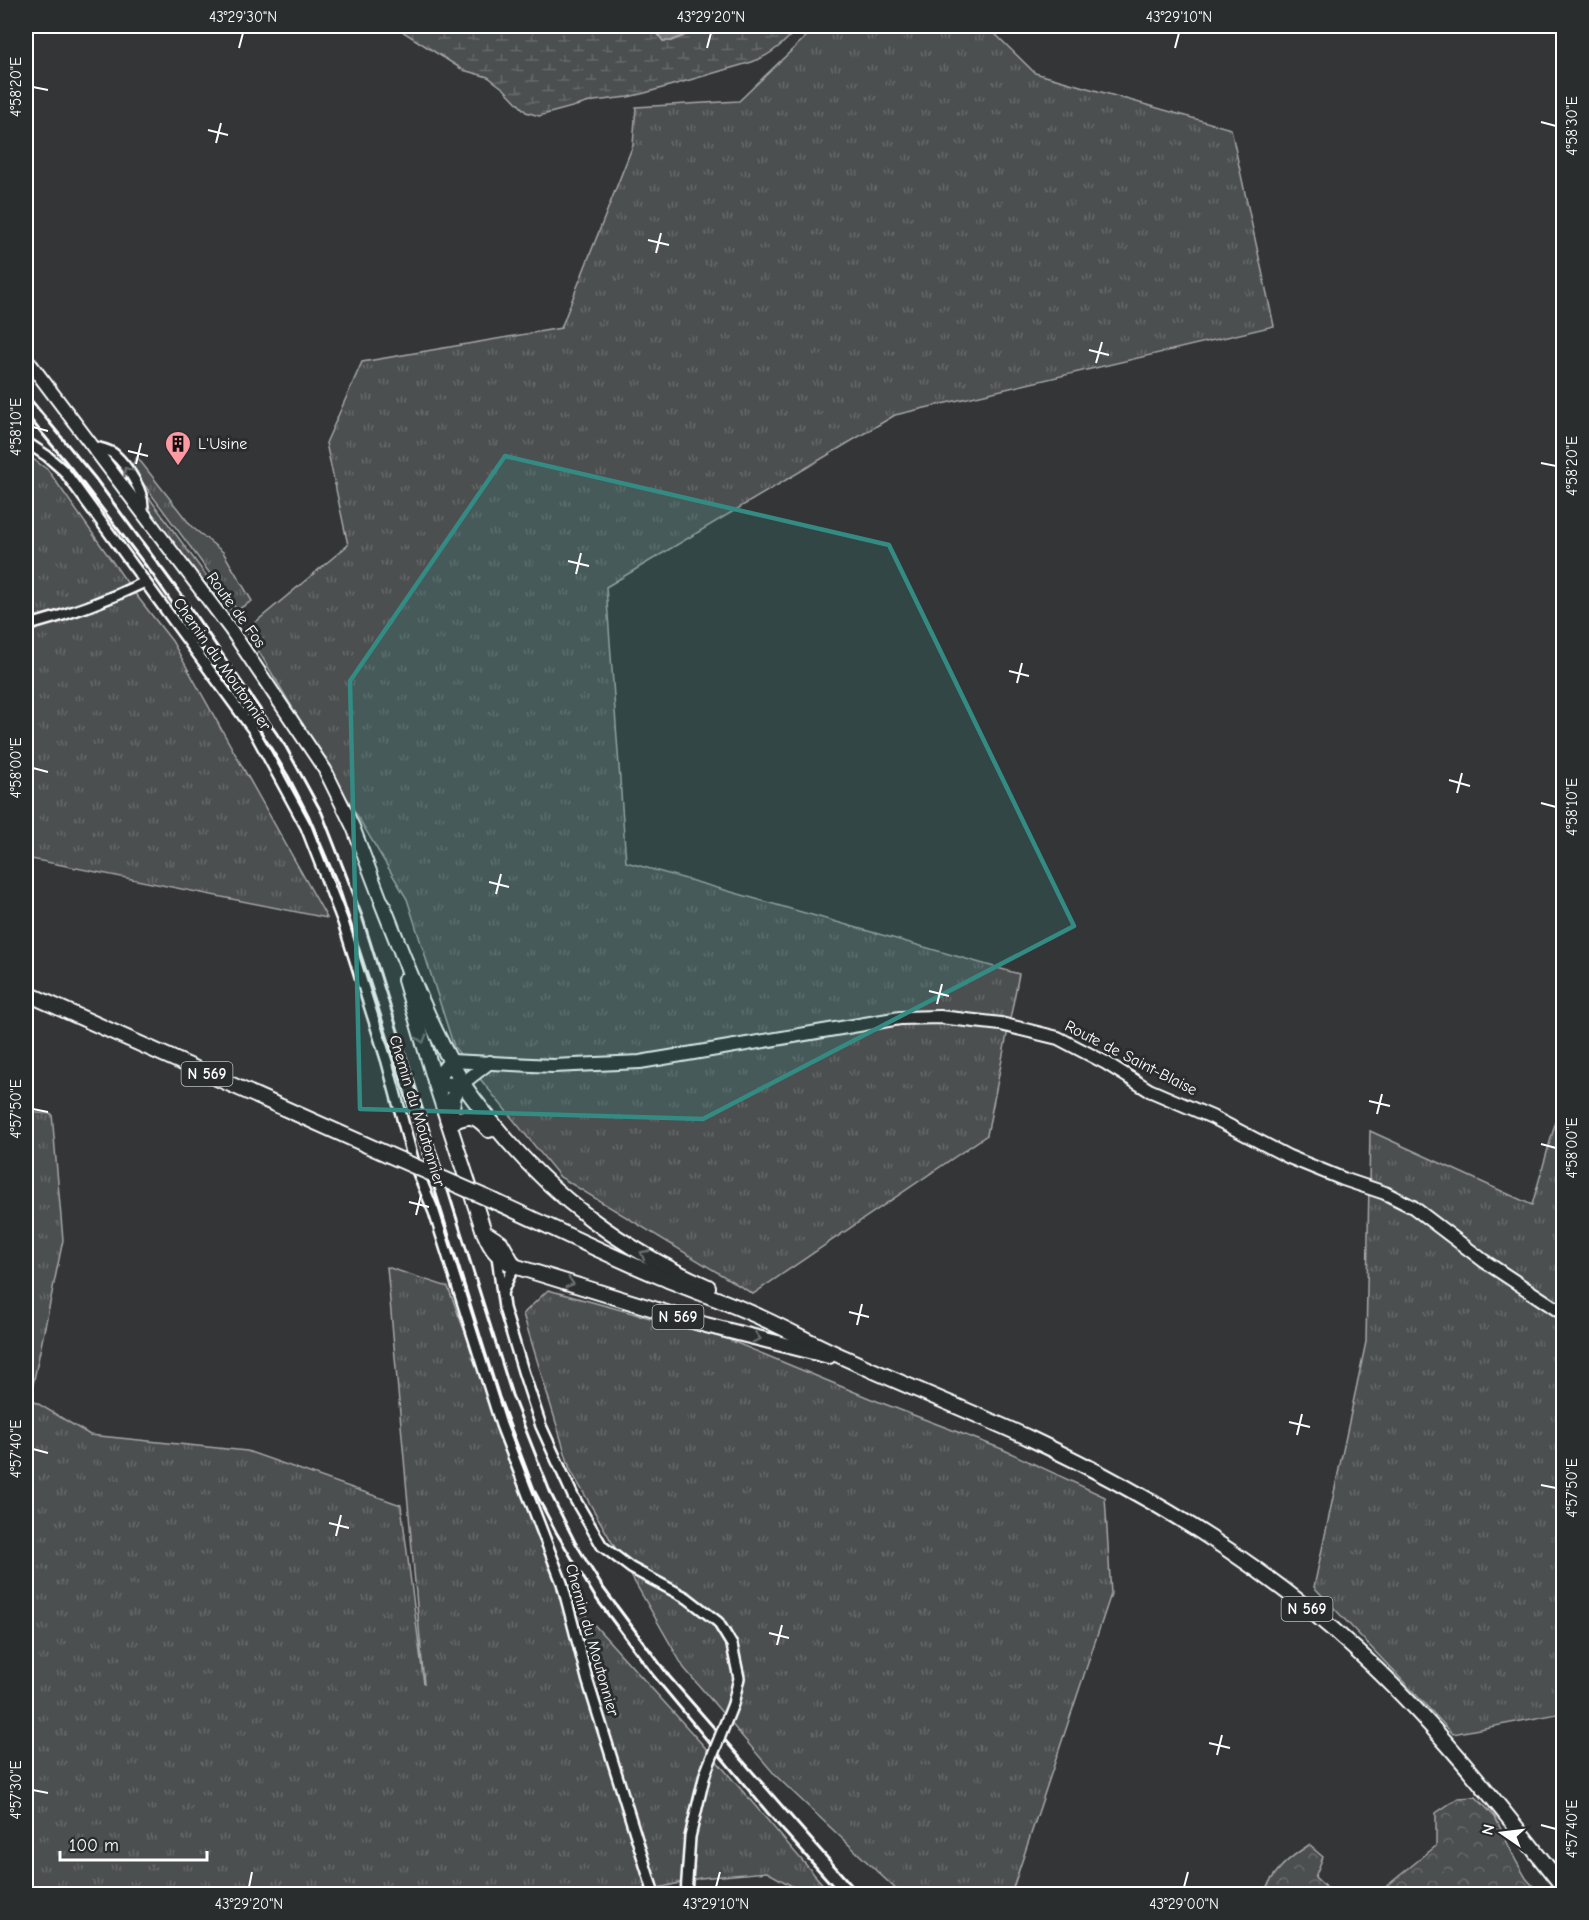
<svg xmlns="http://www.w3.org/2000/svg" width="1589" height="1920" viewBox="0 0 1589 1920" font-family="'Comic Neue',sans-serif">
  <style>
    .grass { fill: url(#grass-tufts); stroke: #a6a7a8; stroke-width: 1.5 }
    .forest { fill: url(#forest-crowns); stroke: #a6a7a8; stroke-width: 1.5 }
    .wetland { fill: url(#wetland-marsh); stroke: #a6a7a8; stroke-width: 1.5 }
    .water { fill: url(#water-ripples); stroke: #abacad; stroke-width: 1.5 }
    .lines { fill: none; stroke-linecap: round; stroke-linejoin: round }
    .street-casing { stroke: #fff; stroke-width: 14 }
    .secondary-casing { stroke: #fff; stroke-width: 16 }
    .primary-casing { stroke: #fff; stroke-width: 18 }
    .street { stroke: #2a2d2e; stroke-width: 9 }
    .secondary { stroke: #2a2d2e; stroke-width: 12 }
    .primary { stroke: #2a2d2e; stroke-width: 14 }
    .rail { stroke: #fff; stroke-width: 3 }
    .street-bridge-casing { stroke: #fff; stroke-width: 14; stroke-linecap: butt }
    .primary-bridge-casing { stroke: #fff; stroke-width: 18; stroke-linecap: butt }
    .street-bridge { stroke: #2a2d2e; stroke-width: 9 }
    .primary-bridge { stroke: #2a2d2e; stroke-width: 14 }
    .oneway { stroke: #6a6c6d }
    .marked { fill: #338b84; fill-opacity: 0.2; stroke: #338b84; stroke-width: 4.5; stroke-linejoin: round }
    .ticks { fill: none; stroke: #fff; stroke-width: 2 }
    .labels { text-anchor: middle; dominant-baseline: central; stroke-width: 6; stroke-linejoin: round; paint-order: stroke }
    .shield { fill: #2a2d2e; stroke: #bfc0c0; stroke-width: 1.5 }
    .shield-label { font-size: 15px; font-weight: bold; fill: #fff }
    .poi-label { font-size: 16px; fill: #fff; stroke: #2a2d2e; text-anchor: start }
    .street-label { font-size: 16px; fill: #fff; stroke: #2a2d2e }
    .neatline { fill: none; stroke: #fff; stroke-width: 2 }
    .ticks-label { font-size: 15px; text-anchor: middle; fill: #fff }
  </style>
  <defs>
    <pattern id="grass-tufts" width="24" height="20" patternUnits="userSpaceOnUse" patternTransform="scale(1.5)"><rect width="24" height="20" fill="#4c4f50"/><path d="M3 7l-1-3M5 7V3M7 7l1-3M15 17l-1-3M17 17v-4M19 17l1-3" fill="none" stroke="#67696a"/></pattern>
    <pattern id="forest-crowns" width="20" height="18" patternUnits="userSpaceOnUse" patternTransform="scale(1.5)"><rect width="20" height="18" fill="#4c4f50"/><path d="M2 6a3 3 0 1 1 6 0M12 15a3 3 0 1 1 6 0" fill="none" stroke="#67696a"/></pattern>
    <pattern id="wetland-marsh" width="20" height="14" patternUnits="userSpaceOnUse" patternTransform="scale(1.5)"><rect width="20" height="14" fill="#4c4f50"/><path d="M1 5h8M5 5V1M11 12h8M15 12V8" fill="none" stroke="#67696a"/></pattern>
    <pattern id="water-ripples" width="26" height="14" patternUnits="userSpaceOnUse" patternTransform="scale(1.5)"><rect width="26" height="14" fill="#737576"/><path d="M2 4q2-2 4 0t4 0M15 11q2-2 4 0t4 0" fill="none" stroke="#606061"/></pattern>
  </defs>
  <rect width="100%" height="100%" fill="#333536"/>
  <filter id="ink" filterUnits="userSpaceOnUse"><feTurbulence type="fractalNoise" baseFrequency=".0167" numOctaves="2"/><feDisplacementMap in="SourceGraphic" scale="12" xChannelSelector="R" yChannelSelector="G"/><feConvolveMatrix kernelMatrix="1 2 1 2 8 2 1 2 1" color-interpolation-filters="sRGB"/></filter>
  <g filter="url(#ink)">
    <g class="grass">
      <polygon points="817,26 987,26 1035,73 1231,129 1274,326 895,415 606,587 626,862 1019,974 987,1135 753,1294 560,1177 454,1047 407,899 246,630 348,545 326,443 362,362 561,328 633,145 636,107 739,101"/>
      <polygon points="26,454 48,470 133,591 172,641 327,918 26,858"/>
      <polygon points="137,457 192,527 223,552 252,601 237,610 131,467"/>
      <path d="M142,488L235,615C201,579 156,537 142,488Z"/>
      <polygon points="1563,1096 1563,1713 1453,1734 1314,1587 1366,1342 1370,1131 1532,1205"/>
      <polygon points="26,1112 52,1114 63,1240 30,1399 90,1435 247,1451 401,1505 424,1684 387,1267 448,1287 561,1588 702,1744 831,1894 806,1894 767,1872 700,1878 634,1894 26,1894"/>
      <polygon points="548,1290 727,1339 869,1398 1002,1449 1105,1497 1111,1594 1012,1891 985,1894 901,1894 776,1776 684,1668 570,1469 523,1314"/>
    </g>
    <g class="forest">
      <polygon points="1476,1797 1495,1817 1516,1861 1526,1878 1540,1894 1377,1894 1436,1846 1436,1813 1458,1798"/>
      <path d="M1309,1845L1323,1857L1315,1877L1333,1894H1263C1274,1871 1287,1859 1309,1845Z"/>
    </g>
    <path class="wetland" d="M394,26H652L663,41H671L707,26H800C786,41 772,55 752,62L645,93L628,97L594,101L539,116L526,112L504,89L488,77L463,70Z"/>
    <polygon class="water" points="652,26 707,26 671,41 663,41"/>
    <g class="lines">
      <defs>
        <g id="street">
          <polyline points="26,442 47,456 64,471 254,731 306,827 343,922 387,1062 414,1163 434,1212 501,1425 562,1583 588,1682 654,1894"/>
          <path d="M92,446C99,448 110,450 114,454C127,466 147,494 142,512"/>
          <path d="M26,626C67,615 106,601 145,582"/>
          <polyline points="497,1256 504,1308 523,1371 541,1426 573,1496 602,1546 631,1568 687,1598 718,1622 732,1645 739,1678 733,1704"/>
          <polyline points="502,1293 514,1266"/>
          <polyline points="686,1894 690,1837 705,1774"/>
        </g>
        <g id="secondary">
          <polyline points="26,358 231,630 325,770 353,827 382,903"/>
          <polyline points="451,1061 553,1066 640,1062 900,1018 940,1017 1001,1024 1058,1038 1106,1063 1149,1090 1212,1117 1289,1157 1343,1179 1385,1193 1413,1207 1484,1261 1564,1314"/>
          <polyline points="463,1083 490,1062"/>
        </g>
        <g id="primary">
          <path d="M382,903C406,964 429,1025 462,1082C471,1097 484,1112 495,1126C555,1199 621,1248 708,1287"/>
          <path d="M405,980L435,1081L484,1232C492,1251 496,1255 514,1266L501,1243L484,1232"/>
          <polyline points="26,993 389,1155"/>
          <polyline points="451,1061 435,1081 448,1085 463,1083"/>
          <polyline points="450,1120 454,1095 463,1083"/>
          <path d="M449,1123C469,1115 474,1113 489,1130"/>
          <path d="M496,1202C551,1227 605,1254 661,1277C691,1290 722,1300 751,1313C783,1327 813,1344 845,1358C906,1386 968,1410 1029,1438C1144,1492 1261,1563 1355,1649C1433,1720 1499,1805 1564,1888"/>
          <polyline points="514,1266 706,1325 829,1356"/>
        </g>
      </defs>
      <use href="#street" class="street-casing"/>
      <use href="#secondary" class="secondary-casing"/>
      <use href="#primary" class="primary-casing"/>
      <use href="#street" class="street"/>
      <use href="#secondary" class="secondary"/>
      <use href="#primary" class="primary"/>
      <g class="rail">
        <polyline points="26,394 95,478 183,597 286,747 322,813 362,916 512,1395 551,1494 575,1542 602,1586 669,1676 859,1894"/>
        <polyline points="26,414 75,473 152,574 254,721 288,776 309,817 338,885 382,1020 499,1397 535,1492 556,1532 595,1597 652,1674 771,1817 840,1894"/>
      </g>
      <defs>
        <polyline id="street-bridge" points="705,1774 733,1704"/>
        <polyline id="primary-bridge" points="389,1155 496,1202"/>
      </defs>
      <use href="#street-bridge" class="street-bridge-casing"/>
      <use href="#primary-bridge" class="primary-bridge-casing"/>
      <use href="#street-bridge" class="street-bridge"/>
      <use href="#primary-bridge" class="primary-bridge"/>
    </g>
    <defs><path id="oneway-chevron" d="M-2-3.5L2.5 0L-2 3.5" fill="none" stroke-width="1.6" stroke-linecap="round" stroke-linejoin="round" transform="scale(1.5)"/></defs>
    <g class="oneway">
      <use href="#oneway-chevron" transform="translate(127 471) rotate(-126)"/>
      <use href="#oneway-chevron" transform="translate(422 1039) rotate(73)"/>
      <use href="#oneway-chevron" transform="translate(644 1254) rotate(-150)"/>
      <use href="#oneway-chevron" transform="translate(570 1283) rotate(17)"/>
      <use href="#oneway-chevron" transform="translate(757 1338) rotate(14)"/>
    </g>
  </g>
  <path class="marked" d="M505,456L889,545L1074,926L703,1119L360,1109L350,681Z"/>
  <path class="ticks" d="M239,48L243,33M707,48L711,33M1175,48L1179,33M33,87L48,90M1541,122L1556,126M208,130L228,135M216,143L221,123M648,240L669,245M656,253L661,233M1089,350L1109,355M1096,363L1102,342M33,427L48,431M128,451L148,456M1541,463L1556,466M136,464L141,443M568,561L589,566M576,574L581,553M1009,671L1029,676M1017,683L1022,663M33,768L48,772M1449,780L1470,786M1457,793L1462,773M1541,803L1556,807M489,882L509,887M496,894L501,874M929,991L949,996M937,1004L942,984M1369,1101L1390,1106M33,1109L48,1112M1377,1114L1382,1094M1541,1144L1556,1148M409,1202L429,1207M416,1215L421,1195M849,1312L869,1317M857,1325L862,1304M1289,1422L1310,1427M1297,1435L1302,1414M33,1449L48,1453M1541,1485L1556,1488M329,1523L349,1528M336,1536L341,1515M769,1633L789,1638M777,1645L782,1625M1209,1743L1230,1748M1217,1755L1222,1735M33,1790L48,1793M1541,1825L1556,1829M249,1887L252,1872M716,1887L720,1872M1184,1887L1188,1872"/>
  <defs>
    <symbol id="building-pin" viewBox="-11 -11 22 30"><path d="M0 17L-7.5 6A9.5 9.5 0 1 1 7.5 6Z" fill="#ff9aa2" stroke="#2a2d2e"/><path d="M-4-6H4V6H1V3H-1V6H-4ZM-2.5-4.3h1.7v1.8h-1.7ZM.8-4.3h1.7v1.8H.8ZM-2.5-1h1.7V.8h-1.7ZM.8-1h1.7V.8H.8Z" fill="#111"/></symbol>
  </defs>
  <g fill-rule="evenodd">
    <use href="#building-pin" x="163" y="429" width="30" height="40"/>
  </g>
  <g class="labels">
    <g class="shield">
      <rect x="181.5" y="1062" width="51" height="24" rx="4.5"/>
      <rect x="652.5" y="1305" width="51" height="24" rx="4.5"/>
      <rect x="1281.5" y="1597" width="51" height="24" rx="4.5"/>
    </g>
    <g class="shield-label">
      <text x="207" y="1074">N 569</text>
      <text x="678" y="1317">N 569</text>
      <text x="1307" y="1609">N 569</text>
    </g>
    <g class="poi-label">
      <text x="198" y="444">L'Usine</text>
    </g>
    <g class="street-label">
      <text transform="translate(236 610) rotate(54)">Route de Fos</text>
      <text transform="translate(222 664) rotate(55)">Chemin du Moutonnier</text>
      <text transform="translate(1131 1058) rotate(27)">Route de Saint-Blaise</text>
      <text transform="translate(417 1111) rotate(73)">Chemin du Moutonnier</text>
      <text transform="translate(592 1640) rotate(74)">Chemin du Moutonnier</text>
    </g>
  </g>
  <rect width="1589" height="1920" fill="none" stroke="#2a2d2e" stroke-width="66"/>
  <g transform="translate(1502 1833) rotate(284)" stroke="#2a2d2e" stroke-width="4.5" paint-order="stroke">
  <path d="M0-4.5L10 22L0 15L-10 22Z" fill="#ffffff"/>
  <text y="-9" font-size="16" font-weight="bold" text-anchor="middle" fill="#ffffff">N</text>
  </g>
  <path d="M60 1851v9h147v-9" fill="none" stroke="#ffffff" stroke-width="3"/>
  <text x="69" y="1851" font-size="18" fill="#ffffff" stroke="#2a2d2e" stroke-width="4.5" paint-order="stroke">100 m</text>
  <rect x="33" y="33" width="1523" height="1854" class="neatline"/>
  <g class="ticks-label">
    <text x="243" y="22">43°29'30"N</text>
    <text x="711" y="22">43°29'20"N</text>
    <text x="1179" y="22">43°29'10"N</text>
    <text transform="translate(16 87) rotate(-90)" y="5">4°58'20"E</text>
    <text transform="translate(1572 126) rotate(-90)" y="5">4°58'30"E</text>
    <text transform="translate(16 427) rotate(-90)" y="5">4°58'10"E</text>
    <text transform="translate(1572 466) rotate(-90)" y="5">4°58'20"E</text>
    <text transform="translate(16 768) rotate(-90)" y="5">4°58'00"E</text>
    <text transform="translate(1572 807) rotate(-90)" y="5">4°58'10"E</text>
    <text transform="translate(16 1109) rotate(-90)" y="5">4°57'50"E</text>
    <text transform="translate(1572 1148) rotate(-90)" y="5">4°58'00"E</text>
    <text transform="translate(16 1449) rotate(-90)" y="5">4°57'40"E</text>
    <text transform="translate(1572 1488) rotate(-90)" y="5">4°57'50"E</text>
    <text transform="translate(16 1790) rotate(-90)" y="5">4°57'30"E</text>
    <text transform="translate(1572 1829) rotate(-90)" y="5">4°57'40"E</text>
    <text x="249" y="1909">43°29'20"N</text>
    <text x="716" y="1909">43°29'10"N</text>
    <text x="1184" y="1909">43°29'00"N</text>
  </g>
</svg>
